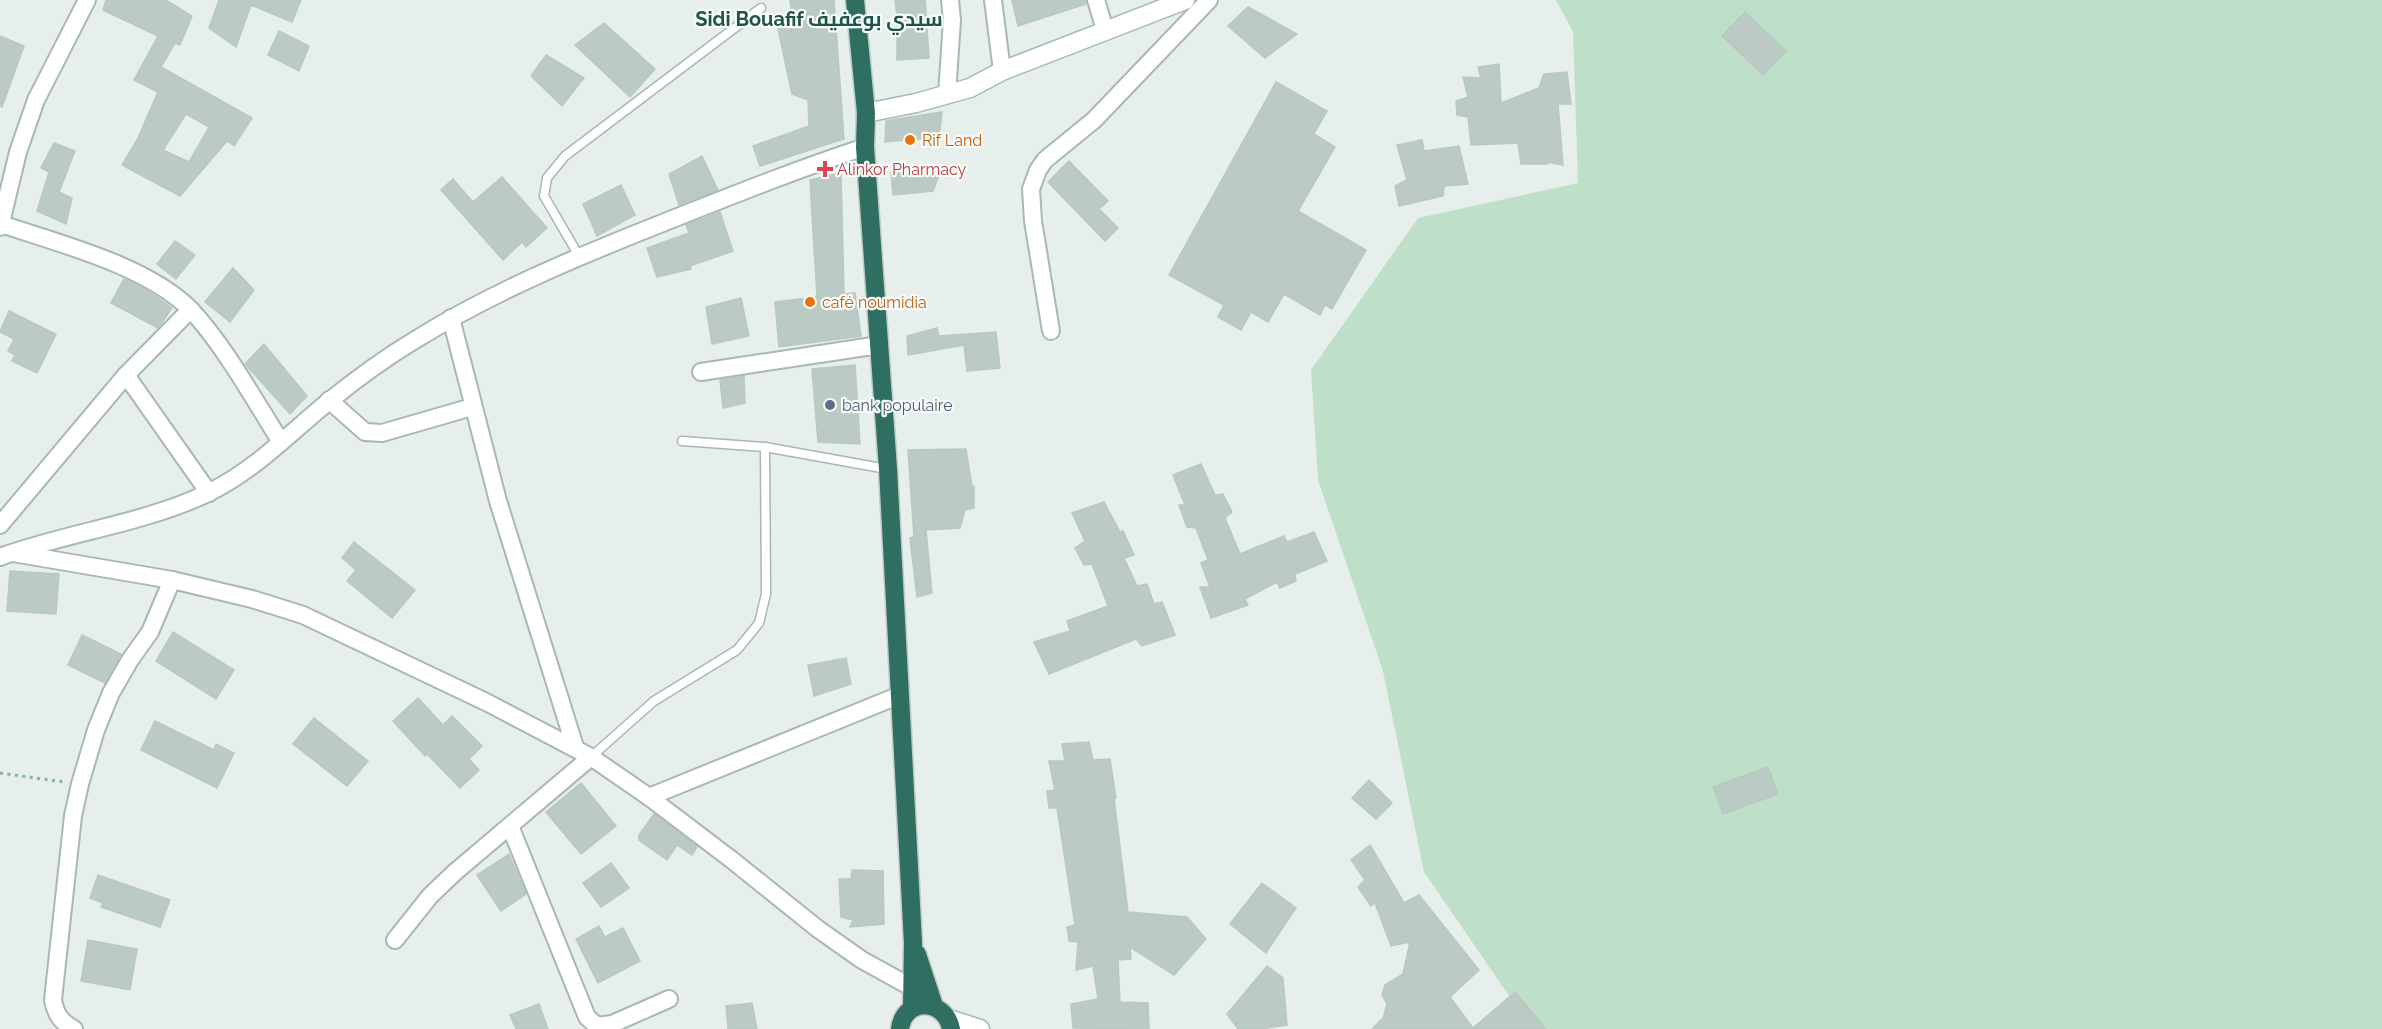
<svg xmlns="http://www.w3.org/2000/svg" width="2382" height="1029" viewBox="0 0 2382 1029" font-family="Raleway,Cairo,sans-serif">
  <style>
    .green { fill: #bfe0c8 }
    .building { fill: #bbcac4; stroke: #b8c9c2; stroke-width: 1.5; fill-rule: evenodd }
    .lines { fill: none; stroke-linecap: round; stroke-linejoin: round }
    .lane-casing { stroke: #a8b8b2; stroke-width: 11 }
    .street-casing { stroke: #a8b8b2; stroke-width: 20 }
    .secondary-casing { stroke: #a4bbb3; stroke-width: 21 }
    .highway-casing { stroke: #c2cac8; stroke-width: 21 }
    .path { stroke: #86b3a5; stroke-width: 3; stroke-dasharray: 3 4.5; stroke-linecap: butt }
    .lane { stroke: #fff; stroke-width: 8 }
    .street { stroke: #fff; stroke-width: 16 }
    .secondary { stroke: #fff; stroke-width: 18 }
    .highway { stroke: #2f6f62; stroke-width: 18 }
    .food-dot { fill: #e8710a; stroke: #f7fbf9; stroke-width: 2 }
    .health-dot { fill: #e0444e; stroke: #f7fbf9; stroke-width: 2 }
    .service-dot { fill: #5c6f8a; stroke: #f7fbf9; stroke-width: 2 }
    .labels { text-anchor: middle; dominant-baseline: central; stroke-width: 4.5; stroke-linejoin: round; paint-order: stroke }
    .food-label { font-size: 16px; fill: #c56008; stroke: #f7fbf9; text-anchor: start }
    .health-label { font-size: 16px; fill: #be3a42; stroke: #f7fbf9; text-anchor: start }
    .service-label { font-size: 16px; fill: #4e5e75; stroke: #f7fbf9; text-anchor: start }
    .quarter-label { font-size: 20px; font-weight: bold; fill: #1f5548; stroke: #f7fbf9 }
  </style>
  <rect width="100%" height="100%" fill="#e6efeb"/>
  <polygon class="green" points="1556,0 2382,0 2382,1029 1475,1029 1512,1000 1424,872 1383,671 1318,480 1311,370 1418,218 1578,183 1573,32"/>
  <g class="building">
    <path d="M106,0H166L192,16L180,45L175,43L161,67L252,118L234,146L227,141L180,196L122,165L137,140L158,92L134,80L158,36L103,10ZM186,114L209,127L189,162L163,150Z"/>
    <polygon points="219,0 301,0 292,22 251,5 236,47 209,28"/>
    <polygon points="790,0 834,0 844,139 760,166 753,146 809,126 808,100 792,94 778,29 793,28"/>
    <polygon points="895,0 925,0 929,58 897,60 897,16"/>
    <polygon points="1012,0 1086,0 1086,4 1018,26"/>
    <polygon points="1248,7 1297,34 1265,58 1228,26"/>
    <polygon points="1745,12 1786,51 1763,75 1722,36"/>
    <polygon points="604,23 655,69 630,97 575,45"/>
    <polygon points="279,31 309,46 299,71 268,55"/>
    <polygon points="0,36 24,46 2,107 0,106"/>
    <polygon points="546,55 584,78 562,106 531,76"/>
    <polygon points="1499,64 1501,103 1539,88 1544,74 1567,72 1571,104 1558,104 1563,165 1547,162 1548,164 1521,164 1518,143 1471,145 1468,117 1457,115 1456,101 1468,97 1463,77 1481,78 1478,67"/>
    <polygon points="1276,82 1327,111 1314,134 1335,147 1298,211 1366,250 1332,309 1325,305 1320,315 1284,294 1268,322 1251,312 1241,330 1218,317 1224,305 1169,275"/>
    <polygon points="942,112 939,137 885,142 886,121"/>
    <polygon points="1422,140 1424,151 1459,146 1468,184 1444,186 1443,196 1399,206 1395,186 1407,180 1397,145"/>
    <polygon points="54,143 75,151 59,192 72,198 66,224 37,211 49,172 41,168"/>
    <polygon points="702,156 718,190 679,205 669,174"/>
    <polygon points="1069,161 1108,201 1099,209 1118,228 1105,241 1048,182"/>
    <polygon points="941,170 933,191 893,195 891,172"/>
    <polygon points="841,173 844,294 855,293 861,336 779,347 775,302 817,297 810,180"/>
    <polygon points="502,177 547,228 526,247 522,242 503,260 441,190 453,179 473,202"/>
    <polygon points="621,185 635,215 597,236 583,204"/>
    <polygon points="720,212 733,251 690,266 691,269 657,277 647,248 689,233 686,225"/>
    <polygon points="175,241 195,255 176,279 157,264"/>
    <polygon points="233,268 254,290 230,322 205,302"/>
    <polygon points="124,279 145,289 172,308 158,328 111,303"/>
    <polygon points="741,298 749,336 712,344 706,307"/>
    <polygon points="9,311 56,334 37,373 12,361 15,355 8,351 14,339 0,332"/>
    <polygon points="937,328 939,336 996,332 1000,368 967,371 964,345 908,355 907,336"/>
    <polygon points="264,344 307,396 290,414 245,364"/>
    <polygon points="855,365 860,444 818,442 812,369"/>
    <polygon points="744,376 745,403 723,408 720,380"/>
    <polygon points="966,449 972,486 974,486 974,508 965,510 960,528 926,530 932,593 917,597 910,538 914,537 908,450"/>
    <polygon points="1201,464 1215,495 1223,494 1232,512 1225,518 1240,554 1284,536 1287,542 1314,532 1327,561 1295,574 1296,581 1280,588 1277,582 1245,599 1248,605 1211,618 1200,587 1210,587 1201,563 1208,560 1196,528 1187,527 1179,505 1185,505 1173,475"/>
    <polygon points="1104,502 1120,532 1123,531 1134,555 1124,558 1137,586 1147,584 1154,604 1162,602 1175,635 1142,646 1136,639 1049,674 1034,642 1070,631 1067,621 1108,606 1092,564 1084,565 1075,548 1085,541 1072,513"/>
    <polygon points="354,542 415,590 392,618 347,581 356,570 342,558"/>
    <polygon points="10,571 59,574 56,614 7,611"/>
    <polygon points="173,632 234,670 216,699 156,661"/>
    <polygon points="82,635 121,654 105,683 68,665"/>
    <polygon points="846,658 851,684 814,696 808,665"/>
    <polygon points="418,698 443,725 452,716 482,746 469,759 479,770 460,788 427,754 425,756 393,721"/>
    <polygon points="314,718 368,761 347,786 293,744"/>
    <polygon points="155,721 214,750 216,744 234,753 217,788 141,750"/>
    <polygon points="1089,742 1093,760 1110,759 1116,798 1114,798 1128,912 1187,917 1206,939 1174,975 1130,947 1131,959 1118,960 1120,1002 1148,1003 1149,1029 1073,1028 1071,1004 1098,999 1093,966 1076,970 1078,942 1069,941 1067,927 1075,925 1057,808 1049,808 1047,791 1055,790 1049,761 1065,761 1062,744"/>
    <polygon points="1768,767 1778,794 1723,814 1713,787"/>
    <polygon points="1369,780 1392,803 1376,819 1352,798"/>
    <polygon points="581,783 616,826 581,854 546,812"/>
    <polygon points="654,814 697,847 692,855 677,845 667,860 639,840 639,835"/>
    <polygon points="1370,845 1404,903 1419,895 1479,970 1450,997 1473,1028 1515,992 1546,1029 1372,1029 1383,1018 1387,1004 1382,995 1385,985 1403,974 1410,942 1391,946 1375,903 1371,906 1358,887 1365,880 1351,860"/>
    <polygon points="509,854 526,894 501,911 477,875"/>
    <polygon points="611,863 629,888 601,907 583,883"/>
    <polygon points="852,870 883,871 884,924 850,927 853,920 841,917 839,879 851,879"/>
    <polygon points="98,875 170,900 160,927 101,907 103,903 90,898"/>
    <polygon points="1262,883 1296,908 1266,953 1230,924"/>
    <polygon points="599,926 605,937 623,928 640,961 598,983 576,939"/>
    <polygon points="88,940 137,949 130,990 81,981"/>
    <polygon points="1267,966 1283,978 1287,1025 1261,1029 1238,1029 1227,1014"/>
    <polygon points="752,1003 757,1029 728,1029 726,1006"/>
    <polygon points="539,1004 548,1029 516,1029 510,1015"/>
  </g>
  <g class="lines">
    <defs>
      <g id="lane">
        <polyline points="579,256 544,196 547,178 565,156 761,8"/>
        <polyline points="682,441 765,447 887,469"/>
        <polyline points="591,757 654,701 737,650 759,623 766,594 765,447"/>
      </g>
      <g id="street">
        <polyline points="993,0 1002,71"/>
        <polyline points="1096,0 1105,30"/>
        <polyline points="947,94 952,20 950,0"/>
        <path d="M1,224C58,243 148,266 191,310C224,345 255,401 281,442"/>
        <polyline points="0,227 18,152 36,100 87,0"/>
        <polyline points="451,318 498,501 575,747"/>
        <polyline points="1051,331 1033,221 1031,189 1038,170 1045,160 1094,120 1209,0"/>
        <polyline points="701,372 879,345"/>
        <polyline points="126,375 209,493"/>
        <polyline points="329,400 365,432 382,433 472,407"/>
        <polyline points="0,525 126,375 190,310"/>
        <polyline points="13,553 172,580 252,599 303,615 486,702 591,757 649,797 732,860 818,929 862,960 911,987"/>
        <path d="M0,557C68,532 143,524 208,493C254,471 290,433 328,402C355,380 385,358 415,340C492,292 577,257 660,224C728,197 795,170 865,147"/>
        <polyline points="649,797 900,695"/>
        <polyline points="510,826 587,1017 597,1026 612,1024 669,999"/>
        <polyline points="395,940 430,896 454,873 591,757"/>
        <path d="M74,1029C61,1022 56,1015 53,1000L73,816L80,784L96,730L111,693L130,660L150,632L172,580"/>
      </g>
      <g id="secondary">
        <polyline points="866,113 916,103 970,88 1002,71 1185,0"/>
        <polyline points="949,1019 980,1029"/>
      </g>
      <g id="highway">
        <polyline points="855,0 866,113 865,147 888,469 913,943 912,1008"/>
        <polyline points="917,954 934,1006"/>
        <path d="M900,1029C904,997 945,998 951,1029"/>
      </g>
    </defs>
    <use href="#lane" class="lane-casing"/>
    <use href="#street" class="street-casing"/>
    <use href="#secondary" class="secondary-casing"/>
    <use href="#highway" class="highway-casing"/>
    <polyline class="path" points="0,773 64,782"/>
    <use href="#lane" class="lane"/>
    <use href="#street" class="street"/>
    <use href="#secondary" class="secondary"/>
    <use href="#highway" class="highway"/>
  </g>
  <g class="food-dot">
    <circle cx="910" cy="140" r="6"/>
    <circle cx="810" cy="302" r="6"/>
  </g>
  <path class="health-dot" d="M822 160h6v6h6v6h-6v6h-6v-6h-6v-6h6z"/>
  <circle class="service-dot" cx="830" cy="405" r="6"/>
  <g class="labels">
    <g class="food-label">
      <text x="922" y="140">Rif Land</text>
      <text x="822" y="302">café noumidia</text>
    </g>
    <g class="health-label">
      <text x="837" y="169">Alinkor Pharmacy</text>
    </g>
    <g class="service-label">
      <text x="842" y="405">bank populaire</text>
    </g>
    <g class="quarter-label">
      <text x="819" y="19">Sidi Bouafif سيدي بوعفيف</text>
    </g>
  </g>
</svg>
